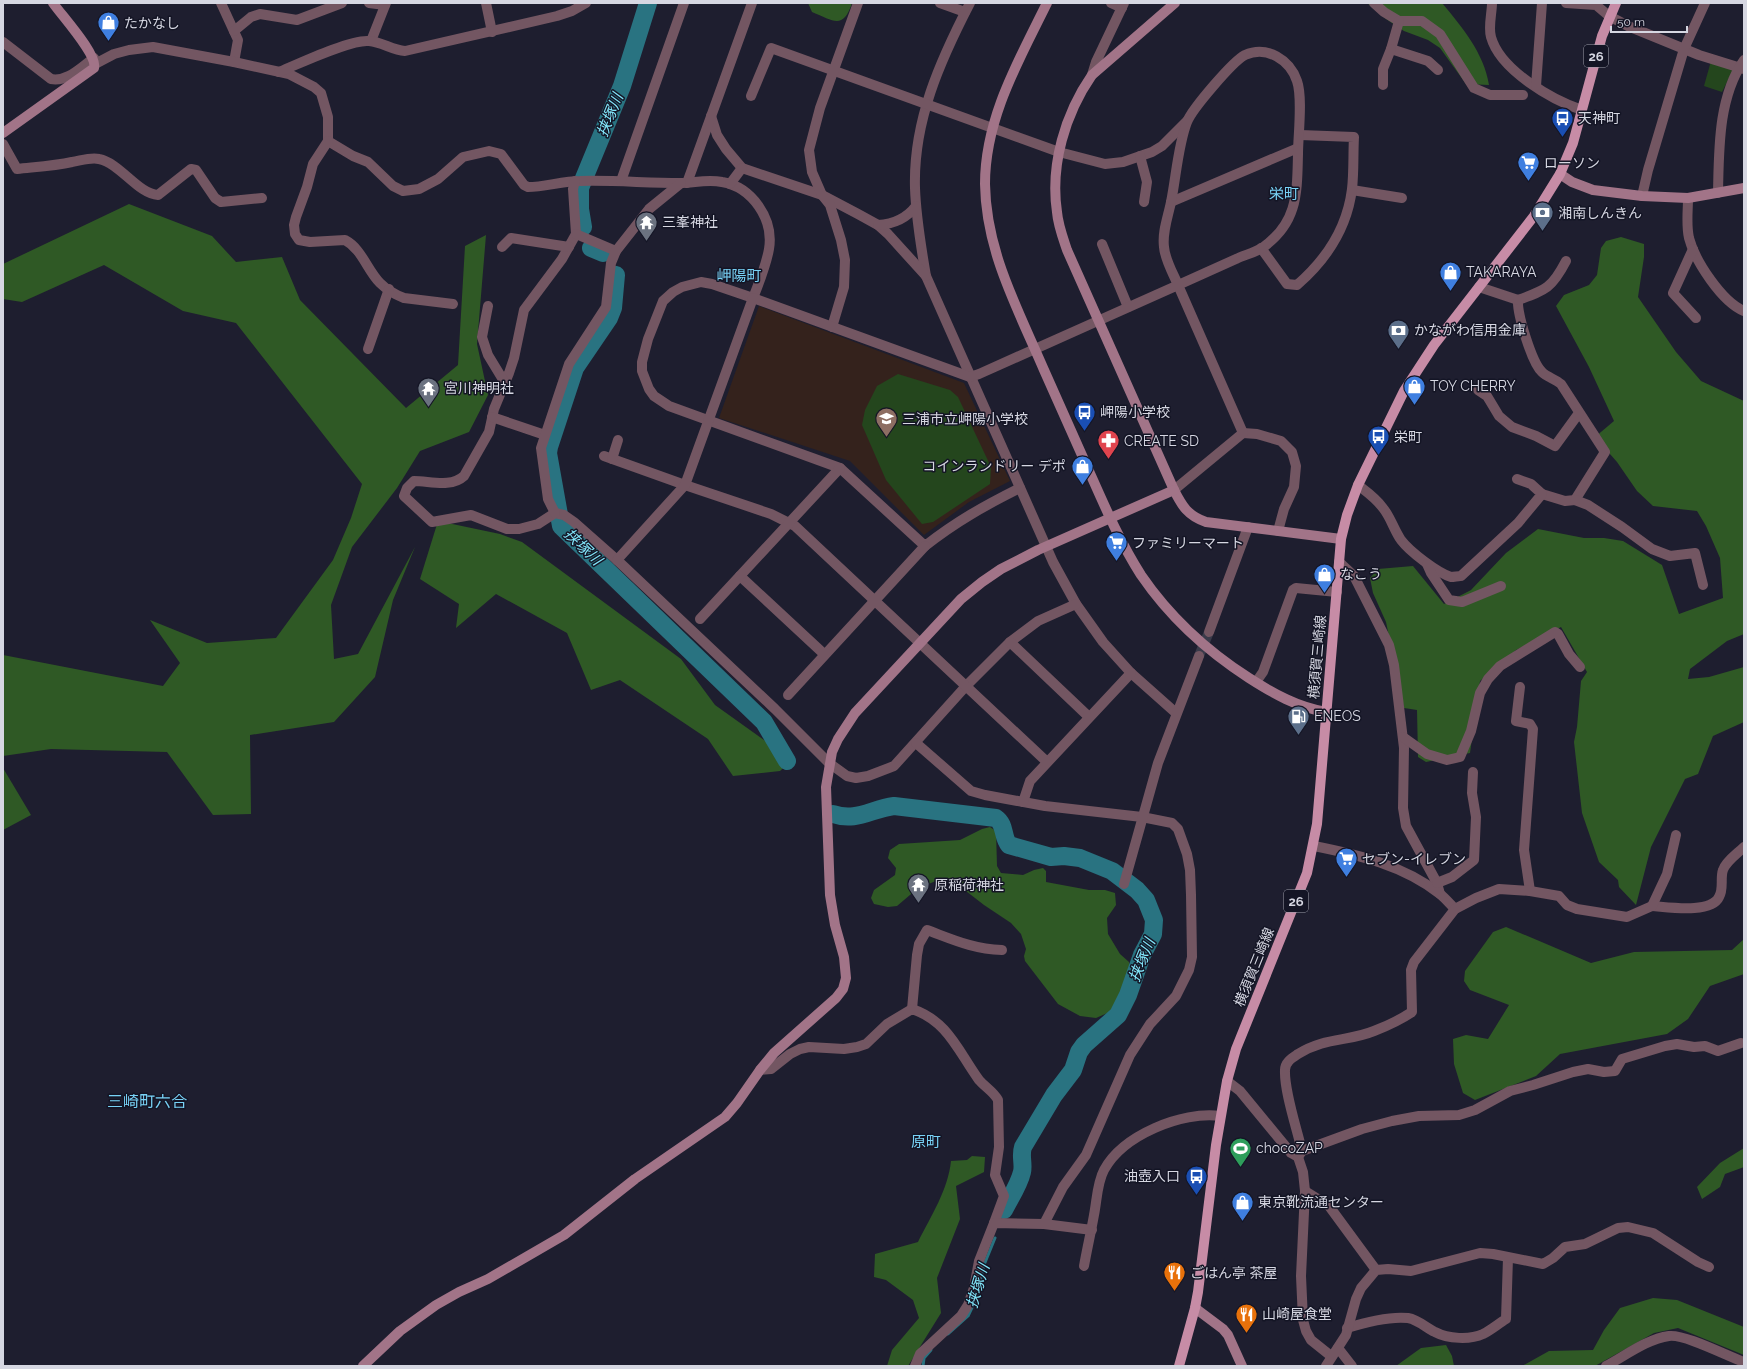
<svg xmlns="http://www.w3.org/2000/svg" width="1747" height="1369" viewBox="0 0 1747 1369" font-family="Raleway,'Noto Sans JP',sans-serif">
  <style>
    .education { fill: #34221c }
    .green { fill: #24461d }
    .forest { fill: #2f5925 }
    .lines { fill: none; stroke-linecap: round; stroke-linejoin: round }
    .stream { stroke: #297381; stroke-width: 3 }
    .river { stroke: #297381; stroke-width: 18 }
    .street-tunnel { stroke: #3a3a4a; stroke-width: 10; stroke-dasharray: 10 5; stroke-linecap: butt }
    .street { stroke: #735662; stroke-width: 10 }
    .secondary { stroke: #a27488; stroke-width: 10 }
    .primary { stroke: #c78ca6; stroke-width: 10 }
    .labels { text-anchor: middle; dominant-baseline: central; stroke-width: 3; stroke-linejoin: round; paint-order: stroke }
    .shield { fill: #141525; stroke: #9c9da9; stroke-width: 1 }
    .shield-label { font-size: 13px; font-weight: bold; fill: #d6d7e2 }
    .poi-label { font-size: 14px; fill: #d6d7e2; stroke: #141525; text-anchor: start }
    .street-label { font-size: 14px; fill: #d6d7e2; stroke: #141525 }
    .water-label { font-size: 15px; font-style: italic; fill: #83e8fc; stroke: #141525 }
    .neighbourhood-label { font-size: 15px; fill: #78d2f6; stroke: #141525 }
    .quarter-label { font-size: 16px; fill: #78d2f6; stroke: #141525 }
  </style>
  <rect width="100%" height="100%" fill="#1e1e2f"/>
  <polygon class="education" points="759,306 964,383 1010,481 969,502 924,535 850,461 719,418"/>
  <g class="green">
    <polygon points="1711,61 1733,70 1722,92 1704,86"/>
    <polygon points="898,374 950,390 958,397 991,467 990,484 933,522 922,524 886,480 862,425 865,410 877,386"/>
  </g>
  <g class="forest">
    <path d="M808,3H852C843,30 834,21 812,12Z"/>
    <path d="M1367,3H1442C1462,27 1484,53 1489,85L1466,84L1440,48L1428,40L1404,31L1386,19Z"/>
    <polygon points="129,204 212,236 236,262 282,257 300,300 406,408 458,365 465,246 486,235 477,344 488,395 469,432 420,451 397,488 352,547 331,605 334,659 358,654 415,547 393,600 375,677 334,722 250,735 251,814 213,815 167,752 51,749 3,756 3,655 163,686 180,663 150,620 207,643 276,638 333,560 351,518 362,484 236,323 183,311 104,265 22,302 3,299 3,264"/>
    <polygon points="1621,237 1644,244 1644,257 1638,297 1676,352 1701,381 1744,401 1744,634 1727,641 1690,669 1688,679 1709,677 1744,667 1744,722 1713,736 1698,774 1685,779 1651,847 1636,905 1619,887 1618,880 1599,862 1582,813 1574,742 1577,727 1581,681 1587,672 1561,627 1516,650 1480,681 1470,753 1426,762 1418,757 1417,710 1404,708 1386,622 1373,593 1370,578 1378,569 1413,566 1444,604 1471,590 1506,553 1538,529 1584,538 1604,538 1623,541 1662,565 1679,614 1723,598 1720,558 1706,526 1697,511 1653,506 1637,491 1617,462 1595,437 1614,421 1589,367 1556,306 1564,295 1589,285 1597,275 1601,248 1606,241"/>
    <polygon points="438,521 500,534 522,542 681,659 715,705 792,760 780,771 733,776 708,739 620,680 591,690 567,633 496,594 456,628 459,604 420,579"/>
    <polygon points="3,768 31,815 3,830"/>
    <polygon points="990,827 996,831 997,866 1001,873 1023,875 1034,870 1043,868 1046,871 1046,882 1089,890 1105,890 1115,893 1116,905 1107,918 1108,934 1120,954 1129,962 1130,967 1128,982 1112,1011 1096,1018 1080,1016 1058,1004 1025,961 1024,956 1026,949 1021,934 1011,923 984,905 953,881 938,880 917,889 897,906 888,907 874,904 871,898 874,890 895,875 896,868 888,858 890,850 899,844 960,840 982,829"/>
    <polygon points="1506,927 1591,963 1634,952 1732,950 1744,939 1744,974 1710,986 1688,1019 1667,1034 1560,1054 1536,1076 1475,1100 1463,1093 1454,1064 1453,1039 1466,1035 1488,1039 1509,1005 1470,990 1464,981 1465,971 1493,932"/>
    <polygon points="1744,1148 1744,1167 1725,1174 1720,1187 1702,1199 1697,1187 1720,1163"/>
    <path d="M972,1156L985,1157L984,1172L956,1186L960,1219L937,1278L941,1313L908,1366H887L892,1350L919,1318L913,1300L886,1280L874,1277L875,1254L918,1242C931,1216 948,1190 951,1161L967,1160Z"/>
    <polygon points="1653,1298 1677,1300 1744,1327 1744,1355 1678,1328 1654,1333 1595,1366 1522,1366 1549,1351 1593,1350 1604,1330 1620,1308"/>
    <polygon points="1446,1345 1452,1356 1454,1366 1396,1366 1421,1348"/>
  </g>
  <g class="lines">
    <g class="stream">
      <polyline points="948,1334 968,1316 976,1299 984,1265 995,1238"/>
      <polyline points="923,1366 924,1358 931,1350"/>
    </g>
    <g class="river">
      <polyline points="583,227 580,209 580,188 622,86 648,3"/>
      <polyline points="591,248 603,253"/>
      <polyline points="616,275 613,308 609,318 575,368 549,447 548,453 561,526 764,722 787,761"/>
      <path d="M833,814C856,822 871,809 894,806L996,818C1006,825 1002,837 1009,845L1051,857L1064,856L1080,858L1112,871L1137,890L1146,900L1154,920L1153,934L1142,955L1128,995L1118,1015L1084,1045L1079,1052L1073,1070L1054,1095L1023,1147C1020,1156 1024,1164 1022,1172C1019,1185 1010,1198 1004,1210"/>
    </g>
    <polyline class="street-tunnel" points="1199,656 1209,632"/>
    <g class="street">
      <polyline points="221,3 238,40 234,62"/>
      <polyline points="369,3 385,5"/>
      <polyline points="486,3 492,32"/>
      <polyline points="940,3 965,12"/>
      <path d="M970,3C940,61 913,121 915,188C916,218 921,247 926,276L1053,562L1076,604L1103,642L1131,673L1176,713"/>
      <polyline points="1111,3 1122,8"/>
      <polyline points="1374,3 1384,12 1399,21 1422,21 1440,34 1474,88 1490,95 1523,95"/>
      <path d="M1492,3C1492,13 1488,27 1491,37C1500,70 1552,100 1582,110"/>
      <polyline points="1566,3 1596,5 1609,16 1628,26 1699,55 1744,69"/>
      <polyline points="1399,21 1391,49 1428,61 1438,70"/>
      <polyline points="234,31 251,17 260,14 297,20 342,3"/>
      <polyline points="371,41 386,3"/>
      <path d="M3,42L51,79C68,82 81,67 94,58"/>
      <path d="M95,64L114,54L129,50L153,47L234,62L289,74L314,87L321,93L328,117V141L353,156L368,162L393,186L403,191L419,189L438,179L463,157L489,151L501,154L524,185L528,187C545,187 562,181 580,181C613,180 646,183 680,183C694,183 707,179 722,182C752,187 774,219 769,249C766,266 759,283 753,298L712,284L701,282L682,287L673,292L663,301L648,339L642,362V371L649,389L654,396L669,406L840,468L925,546C957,521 984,506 1020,488"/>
      <path d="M279,72C298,64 351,39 369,41C382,42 392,50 405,51L557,16L572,11L586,3"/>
      <polyline points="1092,75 1096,62 1124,3"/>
      <polyline points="1383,85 1383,69 1391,49"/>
      <polyline points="1536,86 1542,3"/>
      <polyline points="751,96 771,48 1059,152 1105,164 1123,162 1152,152 1162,146 1187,121"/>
      <polyline points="711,116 717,135 726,149 742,168 822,195 858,214 878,225 888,234 926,276"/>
      <path d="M328,141L313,164L307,187L296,217L294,225L295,234L299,240L310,242L345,240C362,249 367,270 380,283C386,289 396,295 404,298L453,304"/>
      <path d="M3,144L17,169C35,167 54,166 72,162C80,161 90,157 99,159C120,163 138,194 158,195L191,169L196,170L215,198L221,202L262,198"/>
      <polyline points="1140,156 1147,182 1144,202"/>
      <path d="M575,181L573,189L576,234L562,259L524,310L514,358L509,373L494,409L489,432L464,476C451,488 430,481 414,481L407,488L404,496L432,522L471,515L507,529H519L538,524L555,513L564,515L574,522L617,560L775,709L829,763L847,776L856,778L868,776L894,766L966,686L1010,642L1038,621L1076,604"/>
      <polyline points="621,181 684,3"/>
      <polyline points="687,183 752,3"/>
      <polyline points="730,184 742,168"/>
      <polyline points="1352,190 1402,198"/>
      <path d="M1718,193C1719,150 1718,97 1744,60"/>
      <polyline points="1642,196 1648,170 1684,49 1705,3"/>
      <path d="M1688,198C1688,211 1686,225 1689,238C1695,261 1722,302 1744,311"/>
      <polyline points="1171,202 1298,148"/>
      <path d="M878,225C893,224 907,218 916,206"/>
      <polyline points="576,234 616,251"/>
      <polyline points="1102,244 1128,307"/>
      <polyline points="502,247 511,238 569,247"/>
      <path d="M1261,248L1287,284L1297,285C1327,259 1347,229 1352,189C1354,172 1353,154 1354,137L1300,135"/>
      <polyline points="1693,249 1673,293 1696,318"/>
      <path d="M1479,287L1518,300C1517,314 1532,363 1542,372C1547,377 1555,379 1561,384L1605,452L1575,500L1565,501L1542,494"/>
      <path d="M1518,300C1546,290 1552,288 1566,261"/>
      <polyline points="488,306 482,337 488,355 505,383"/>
      <polyline points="832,327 844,287 845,260 841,240 830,205 822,195 812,172 809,150 820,108 858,3"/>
      <polyline points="368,349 389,289"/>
      <polyline points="1478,390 1487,396 1499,416 1512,427 1536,436 1555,446 1579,413"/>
      <polyline points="492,417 545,435"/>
      <polyline points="1243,433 1257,434 1281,441 1292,452 1296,466 1294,487 1284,509 1278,531"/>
      <polyline points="604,456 685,485 771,514 795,526 1047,762"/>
      <polyline points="612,459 618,440"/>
      <path d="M1358,485C1367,492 1376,498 1383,508C1391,518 1394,530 1401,540C1410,552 1438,573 1451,577C1454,577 1458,576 1461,576L1518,523L1542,494L1531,484L1517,479"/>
      <polyline points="1575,500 1588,505 1622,527 1652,549 1670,556 1695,553 1703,585"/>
      <polyline points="555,513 548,499 541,448 569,364 606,307 611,263 616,251 649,209 681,183"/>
      <path d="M617,560L685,485L753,298L970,377L979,374C1045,345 1110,315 1176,286C1196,277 1216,268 1236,259C1244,255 1254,253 1262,248C1298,223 1297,193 1298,154C1298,135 1303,98 1297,81C1290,60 1267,45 1245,55C1233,61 1192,109 1187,122C1178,145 1176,178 1171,202C1168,217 1162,232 1164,247C1165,260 1173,273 1178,285L1243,433L1174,490"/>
      <polyline points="1339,562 1354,576 1389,645 1394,665 1404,748 1403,808 1406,826 1437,883 1440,894"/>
      <polyline points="1427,564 1431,573 1449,600 1462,602 1501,586"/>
      <polyline points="740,576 824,654"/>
      <polyline points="700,619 840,468"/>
      <polyline points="1209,632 1248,527"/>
      <polyline points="1010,642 1089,717"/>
      <polyline points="1256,682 1263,672 1293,590 1296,588 1337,592"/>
      <polyline points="1520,687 1516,721 1530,724 1533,729 1524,850 1530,891"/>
      <polyline points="788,695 925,546"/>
      <polyline points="1403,737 1427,754 1447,760 1460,757 1471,731 1480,693 1488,679 1500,666 1555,632 1558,634 1569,654 1580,667"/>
      <polyline points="916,743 971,791 985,795 1045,806 1142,817 1172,823 1178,829 1187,854 1190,870 1191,895 1192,957 1189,970 1176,996 1150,1024 1130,1055 1086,1155 1063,1187 1044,1224"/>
      <polyline points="1023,802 1030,781 1131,673"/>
      <path d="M1314,846C1359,855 1403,865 1440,894C1445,898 1450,904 1455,909"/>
      <polyline points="1437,883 1452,877 1474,860 1476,817 1472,793 1473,772"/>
      <polyline points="1124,884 1158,763 1199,656"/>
      <path d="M1652,906C1668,907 1711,914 1719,897C1724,889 1720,878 1723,870C1726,861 1737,854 1744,847"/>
      <path d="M912,1009L917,955L919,944L927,930C954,940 973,949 1002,950"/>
      <path d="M760,1070L771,1069L790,1054L800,1049L809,1047L844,1049L857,1047L866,1044L887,1024L912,1009C948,1021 958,1051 979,1080C985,1087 994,1092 998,1100L999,1147L995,1175L1004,1196L994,1223"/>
      <polyline points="1227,1081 1240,1091 1291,1153 1298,1157 1303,1172 1305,1191 1301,1276 1303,1320 1306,1331 1311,1340 1331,1356"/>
      <polyline points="1302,1151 1362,1129 1392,1121 1419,1116 1459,1115 1475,1110 1510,1091 1533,1085 1573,1072 1588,1069 1604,1072 1615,1071 1622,1059 1665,1046 1677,1044 1694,1047 1705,1046 1718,1051 1741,1043"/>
      <path d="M1298,1157L1302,1151C1297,1129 1284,1091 1285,1070C1285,1062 1292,1058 1298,1054C1326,1037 1347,1042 1374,1031C1387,1026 1400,1020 1412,1012L1411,970L1414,962L1455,909L1476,898L1499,889L1530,891L1559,896L1567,905L1577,909L1627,917L1652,906L1667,874L1676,835"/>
      <polyline points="1305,1191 1329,1206 1376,1270"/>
      <path d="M1084,1266C1087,1249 1091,1232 1094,1215C1097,1200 1097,1183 1104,1170C1123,1135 1182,1111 1220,1116"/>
      <path d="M1347,1328C1366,1322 1388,1316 1408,1318C1419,1320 1426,1328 1435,1332C1448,1339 1470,1340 1483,1334C1491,1330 1498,1324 1506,1319L1508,1258"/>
      <polyline points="1338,1348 1352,1366"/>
      <polyline points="915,1366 920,1354 961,1316 968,1305 974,1288 979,1261 994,1223 1044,1224 1092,1230"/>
      <polyline points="1326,1366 1346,1335 1356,1299 1361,1288 1376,1270 1388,1269 1411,1271 1480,1253 1493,1254 1543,1264 1553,1258 1565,1247 1585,1244 1618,1228 1628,1227 1653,1233 1698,1262 1709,1267"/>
      <path d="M1606,1366C1625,1356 1647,1339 1669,1336C1685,1334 1727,1356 1744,1362"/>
    </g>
    <g class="secondary">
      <path d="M1047,3C1019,60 985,118 985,184C986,252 1018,309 1044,370C1059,404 1074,438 1089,471C1105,507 1120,542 1141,575C1169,616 1207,651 1249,678C1274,694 1297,707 1326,712"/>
      <path d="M1175,3L1092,75C1065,114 1050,165 1057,212C1058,225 1063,238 1067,250L1174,490C1182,506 1188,516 1206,522L1341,539"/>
      <path d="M3,133L94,68C98,55 62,16 53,3"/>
      <polyline points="1560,174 1572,182 1593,190 1642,196 1688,198 1744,188"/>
      <polyline points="1195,1308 1223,1329 1228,1335 1242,1366"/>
      <polyline points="363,1366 400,1331 436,1305 459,1292 488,1279 564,1235 635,1179 725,1117 737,1103 760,1070 774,1053 836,998 843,989 846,978 844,957 835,925 830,895 826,787 832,752 838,739 855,713 961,599 982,582 1001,569 1038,550 1174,490"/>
    </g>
    <polyline class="primary" points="1179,1366 1195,1308 1198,1292 1216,1145 1227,1081 1236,1049 1307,873 1317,824 1341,539 1347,515 1358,485 1404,391 1434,345 1534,216 1560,174 1573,143 1602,36 1616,3"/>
  </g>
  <defs>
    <symbol id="shop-pin" viewBox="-11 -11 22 30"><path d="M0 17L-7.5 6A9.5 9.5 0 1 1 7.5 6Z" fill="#3f7fe0" stroke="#141525"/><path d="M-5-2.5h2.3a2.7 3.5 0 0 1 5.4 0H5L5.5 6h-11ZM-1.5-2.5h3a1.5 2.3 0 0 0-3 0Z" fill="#fff"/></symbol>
    <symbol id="bus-pin" viewBox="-11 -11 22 30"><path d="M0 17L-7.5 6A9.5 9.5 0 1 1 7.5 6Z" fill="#1a4fb4" stroke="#141525"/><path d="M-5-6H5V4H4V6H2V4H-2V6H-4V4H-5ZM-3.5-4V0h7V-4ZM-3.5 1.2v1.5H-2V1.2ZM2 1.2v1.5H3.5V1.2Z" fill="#fff"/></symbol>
    <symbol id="supermarket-pin" viewBox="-11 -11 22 30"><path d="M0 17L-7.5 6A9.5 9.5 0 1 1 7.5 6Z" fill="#3f7fe0" stroke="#141525"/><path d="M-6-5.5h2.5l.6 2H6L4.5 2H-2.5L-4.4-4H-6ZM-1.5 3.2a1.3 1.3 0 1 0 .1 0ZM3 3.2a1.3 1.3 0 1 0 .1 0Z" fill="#fff"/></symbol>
    <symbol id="bank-pin" viewBox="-11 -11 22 30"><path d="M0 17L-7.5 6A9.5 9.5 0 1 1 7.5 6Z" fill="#5c6f8a" stroke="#141525"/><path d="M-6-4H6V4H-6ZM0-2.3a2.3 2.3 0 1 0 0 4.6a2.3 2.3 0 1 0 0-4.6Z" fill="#fff"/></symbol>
    <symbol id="temple-pin" viewBox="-11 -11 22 30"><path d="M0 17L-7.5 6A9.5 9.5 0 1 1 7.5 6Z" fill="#6b7280" stroke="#141525"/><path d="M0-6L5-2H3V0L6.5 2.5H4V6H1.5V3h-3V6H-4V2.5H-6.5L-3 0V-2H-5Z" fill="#fff"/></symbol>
    <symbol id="school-pin" viewBox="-11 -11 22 30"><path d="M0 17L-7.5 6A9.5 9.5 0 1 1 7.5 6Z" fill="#8d6e63" stroke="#141525"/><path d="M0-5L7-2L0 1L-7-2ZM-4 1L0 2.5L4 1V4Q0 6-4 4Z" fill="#fff"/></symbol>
    <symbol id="pharmacy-pin" viewBox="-11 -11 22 30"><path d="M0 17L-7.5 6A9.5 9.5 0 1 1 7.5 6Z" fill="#e0444e" stroke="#141525"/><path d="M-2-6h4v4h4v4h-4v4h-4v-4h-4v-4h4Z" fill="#fff"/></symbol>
    <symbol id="fuel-pin" viewBox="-11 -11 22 30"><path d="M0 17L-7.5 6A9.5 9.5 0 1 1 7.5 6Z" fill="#5c6f8a" stroke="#141525"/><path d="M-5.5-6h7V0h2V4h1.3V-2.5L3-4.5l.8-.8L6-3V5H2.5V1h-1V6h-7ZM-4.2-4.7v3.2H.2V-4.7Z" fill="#fff"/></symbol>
    <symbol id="stadium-pin" viewBox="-11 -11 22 30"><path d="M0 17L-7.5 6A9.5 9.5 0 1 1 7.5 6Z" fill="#2e9e5b" stroke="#141525"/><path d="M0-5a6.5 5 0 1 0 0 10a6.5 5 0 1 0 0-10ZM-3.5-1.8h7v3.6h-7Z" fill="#fff"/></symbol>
    <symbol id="restaurant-pin" viewBox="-11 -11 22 30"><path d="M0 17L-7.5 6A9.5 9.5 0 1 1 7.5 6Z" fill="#e8710a" stroke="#141525"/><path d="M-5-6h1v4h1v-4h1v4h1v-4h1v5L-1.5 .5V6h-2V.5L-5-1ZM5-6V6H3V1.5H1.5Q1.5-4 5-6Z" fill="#fff"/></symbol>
  </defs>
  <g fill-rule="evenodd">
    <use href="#shop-pin" x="96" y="10" width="25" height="34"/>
    <use href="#bus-pin" x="1550" y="106" width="25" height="34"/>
    <use href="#supermarket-pin" x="1516" y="150" width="25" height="34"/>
    <use href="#bank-pin" x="1530" y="200" width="25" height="34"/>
    <use href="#temple-pin" x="634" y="210" width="25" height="34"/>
    <use href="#shop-pin" x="1438" y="260" width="25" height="34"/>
    <use href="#bank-pin" x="1386" y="318" width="25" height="34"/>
    <use href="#shop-pin" x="1402" y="374" width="25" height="34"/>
    <use href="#temple-pin" x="416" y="376" width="25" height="34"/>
    <use href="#bus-pin" x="1072" y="400" width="25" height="34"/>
    <use href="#school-pin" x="874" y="406" width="25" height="34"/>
    <use href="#bus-pin" x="1366" y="424" width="25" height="34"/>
    <use href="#pharmacy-pin" x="1096" y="428" width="25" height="34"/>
    <use href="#shop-pin" x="1070" y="454" width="25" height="34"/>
    <use href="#supermarket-pin" x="1104" y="530" width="25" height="34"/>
    <use href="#shop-pin" x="1312" y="562" width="25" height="34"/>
    <use href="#fuel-pin" x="1286" y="704" width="25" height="34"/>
    <use href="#supermarket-pin" x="1334" y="846" width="25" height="34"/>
    <use href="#temple-pin" x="906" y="872" width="25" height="34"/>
    <use href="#stadium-pin" x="1228" y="1136" width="25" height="34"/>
    <use href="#bus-pin" x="1184" y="1164" width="25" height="34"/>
    <use href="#shop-pin" x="1230" y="1190" width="25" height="34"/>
    <use href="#restaurant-pin" x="1162" y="1260" width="25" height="34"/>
    <use href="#restaurant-pin" x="1234" y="1302" width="25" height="34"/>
  </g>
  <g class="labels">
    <g class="shield">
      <rect x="1584" y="45" width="24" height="22" rx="3"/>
      <rect x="1284" y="890" width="24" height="22" rx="3"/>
    </g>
    <g class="shield-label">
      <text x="1596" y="56">26</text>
      <text x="1296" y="901">26</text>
    </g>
    <g class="poi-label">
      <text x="124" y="23">たかなし</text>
      <text x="1578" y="118">天神町</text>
      <text x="1544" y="163">ローソン</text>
      <text x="1558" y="213">湘南しんきん</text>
      <text x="662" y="222">三峯神社</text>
      <text x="1466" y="272">TAKARAYA</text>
      <text x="1414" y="330">かながわ信用金庫</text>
      <text x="1430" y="386">TOY CHERRY</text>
      <text x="444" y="388">宮川神明社</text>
      <text x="1100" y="412">岬陽小学校</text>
      <text x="902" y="419">三浦市立岬陽小学校</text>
      <text x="1394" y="437">栄町</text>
      <text x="1124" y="441">CREATE SD</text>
      <text x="1066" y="466" text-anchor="end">コインランドリー デポ</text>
      <text x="1132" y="543">ファミリーマート</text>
      <text x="1340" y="574">なこう</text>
      <text x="1314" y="716">ENEOS</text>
      <text x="1362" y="859">セブン-イレブン</text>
      <text x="934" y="885">原稲荷神社</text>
      <text x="1256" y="1148">chocoZAP</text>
      <text x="1180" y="1176" text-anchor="end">油壺入口</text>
      <text x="1258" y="1202">東京靴流通センター</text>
      <text x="1190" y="1273">ごはん亭 茶屋</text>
      <text x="1262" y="1314">山崎屋食堂</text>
    </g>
    <g class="street-label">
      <text transform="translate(1317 657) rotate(-85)">横須賀三崎線</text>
      <text transform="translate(1254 967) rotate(-68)">横須賀三崎線</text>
    </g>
    <g class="water-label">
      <text transform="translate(610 115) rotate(-68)">挟塚川</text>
      <text transform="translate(583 547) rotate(44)">挟塚川</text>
      <text transform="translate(1142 960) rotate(-68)">挟塚川</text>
      <text transform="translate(978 1286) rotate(-73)">挟塚川</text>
    </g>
    <g class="neighbourhood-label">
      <text x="1284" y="194">栄町</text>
      <text x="739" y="276">岬陽町</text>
      <text x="926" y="1142">原町</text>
    </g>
    <g class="quarter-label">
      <text x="147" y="1101">三崎町六合</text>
    </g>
  </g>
  <rect width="1747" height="1369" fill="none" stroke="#d6d7e2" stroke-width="8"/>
  <path d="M1611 26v6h76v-6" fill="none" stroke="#d6d7e2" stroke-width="2"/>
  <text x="1617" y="26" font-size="12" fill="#d6d7e2" stroke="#141525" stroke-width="3" paint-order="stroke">50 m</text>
</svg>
